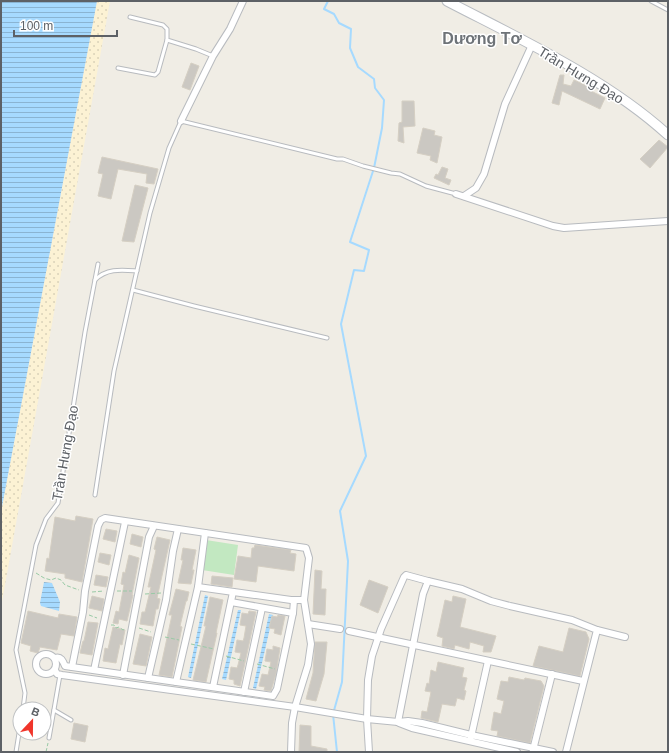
<svg xmlns="http://www.w3.org/2000/svg" width="669" height="753" viewBox="0 0 669 753" font-family="Arial,sans-serif">
  <style>
    .grass { fill: #c2e8c1 }
    .sand { fill: url(#sand-dots) }
    .water { fill: url(#water-rules) }
    .lines { fill: none; stroke-linecap: round; stroke-linejoin: round }
    .stream { stroke: #a6daff; stroke-width: 2 }
    .building { fill: #cbc8c2; stroke: #d5cfc3 }
    .lane-casing { stroke: #b8bbbf; stroke-width: 5 }
    .street-casing { stroke: #b8bbbf; stroke-width: 8 }
    .secondary-casing { stroke: #b8bcc1; stroke-width: 11 }
    .path { stroke: #99caa6; stroke-width: 1; stroke-dasharray: 4 2; stroke-linecap: butt }
    .lane { stroke: #fff; stroke-width: 3 }
    .street { stroke: #fff; stroke-width: 6 }
    .secondary { stroke: #fff; stroke-width: 9 }
    .labels { text-anchor: middle; dominant-baseline: central; stroke-width: 3; stroke-linejoin: round; paint-order: stroke }
    .street-label { font-size: 14px; fill: #5d6166; stroke: #fff }
    .quarter-label { font-size: 16px; font-weight: bold; fill: #6e7378; stroke: #fff }
  </style>
  <defs>
    <pattern id="sand-dots" width="8" height="8" patternUnits="userSpaceOnUse"><rect width="8" height="8" fill="#fcf2d4"/><path d="M2 2h.1M6 6h.1" fill="none" stroke="#dad2b9" stroke-width="1.8" stroke-linecap="round"/></pattern>
    <pattern id="water-rules" width="6" height="5" patternUnits="userSpaceOnUse"><rect width="6" height="5" fill="#a6daff"/><path d="M0 2.5h6" fill="none" stroke="#8ab4d2"/></pattern>
  </defs>
  <rect width="100%" height="100%" fill="#f0ede5"/>
  <polygon class="grass" points="206,540 238,545 234,575 202,570"/>
  <polygon class="sand" points="97,1 110,1 1,607 1,512"/>
  <g class="water">
    <polygon points="1,1 97,1 1,512"/>
    <polygon points="44,582 52,583 60,602 59,611 41,606 40,603"/>
    <polygon points="205,595 208,596 191,678 188,677"/>
    <polygon points="238,610 241,610 226,680 222,679"/>
    <polygon points="269,614 273,615 256,689 253,688"/>
  </g>
  <g class="lines">
    <polyline class="stream" points="328,1 324,9 334,14 339,23 351,29 350,48 358,67 374,79 375,88 384,100 382,128 374,168 350,242 369,250 364,271 354,270 341,324 366,456 340,511 348,561 342,682 333,714 337,752"/>
  </g>
  <g class="building">
    <polygon points="191,63 199,66 190,90 182,87"/>
    <polygon points="560,75 564,75 563,84 571,86 574,80 592,88 591,91 605,98 600,109 562,91 559,105 552,103"/>
    <polygon points="402,101 414,101 415,126 403,127 404,143 398,141 399,123 402,122"/>
    <polygon points="423,128 435,131 434,135 442,137 437,163 430,160 431,156 417,153"/>
    <polygon points="659,140 668,147 650,168 640,159"/>
    <polygon points="102,157 158,169 154,184 146,183 147,174 118,169 111,199 98,196 103,174 98,173"/>
    <polygon points="442,167 448,169 445,178 451,180 449,185 434,178 436,174 438,175"/>
    <polygon points="135,185 148,188 134,242 122,241"/>
    <polygon points="76,516 93,519 82,582 65,578 65,574 45,571 47,558 49,559 55,517 75,521"/>
    <polygon points="106,529 117,531 115,542 103,539"/>
    <polygon points="132,534 143,537 141,547 130,544"/>
    <polygon points="157,537 170,540 157,598 160,599 158,609 156,609 153,626 140,624 142,612 145,612 151,587 148,587 156,550 154,549"/>
    <polygon points="255,545 291,550 290,553 296,554 294,571 258,566 256,582 234,579 238,556 251,558 252,548 254,548"/>
    <polygon points="183,548 196,550 192,570 194,570 191,584 178,583 183,560 181,560"/>
    <polygon points="100,553 111,555 109,565 98,562"/>
    <polygon points="129,555 139,558 132,595 133,595 127,621 119,619 118,624 113,623 116,611 119,612 124,585 121,584 123,572 125,573"/>
    <polygon points="315,570 322,571 321,589 326,589 325,615 313,614"/>
    <polygon points="96,575 108,577 106,587 94,585"/>
    <polygon points="212,576 233,578 232,587 211,584"/>
    <polygon points="369,580 388,587 378,613 360,605"/>
    <polygon points="176,589 189,592 187,601 186,601 180,626 182,627 172,677 159,675 172,615 169,615"/>
    <polygon points="92,596 104,599 102,611 89,608"/>
    <polygon points="453,596 466,599 460,627 496,636 491,652 483,652 484,646 470,642 469,649 455,645 454,649 442,646 443,638 437,636 439,628 445,600 452,602"/>
    <polygon points="210,597 223,600 216,633 217,633 206,682 193,680 206,626 204,626"/>
    <polygon points="28,611 58,618 59,614 77,617 74,636 61,634 57,650 40,647 38,653 30,651 31,646 21,643"/>
    <polygon points="249,611 256,612 240,686 234,684 234,680 229,679 231,667 237,668 238,665 241,653 235,652 237,640 243,641 244,638 246,626 240,625 242,613 248,614"/>
    <polygon points="278,615 285,616 281,635 274,633 275,629 269,628 272,616 277,617"/>
    <polygon points="88,622 98,623 92,655 80,653 83,641 84,641"/>
    <polygon points="113,627 125,630 122,645 120,644 116,663 103,661 105,648 108,649"/>
    <polygon points="569,628 586,632 589,639 580,676 533,666 539,646 563,652"/>
    <polygon points="140,634 152,637 146,666 133,664"/>
    <polygon points="315,642 327,642 324,674 316,701 306,699 313,673"/>
    <polygon points="273,646 280,648 276,674 271,691 264,690 265,687 259,686 262,674 268,675 271,662 265,661 267,649 273,650"/>
    <polygon points="438,662 464,668 462,677 467,678 464,690 466,691 464,700 457,698 455,706 442,704 438,722 421,718 422,711 427,712 431,692 425,691 427,683 429,684 431,670 436,672"/>
    <polygon points="509,677 524,680 525,678 541,681 544,686 530,743 497,736 498,731 491,730 494,712 501,714 504,701 497,699 501,681 508,682"/>
    <polygon points="74,723 88,726 85,742 71,739"/>
    <polygon points="300,725 311,726 311,746 327,749 327,752 299,752"/>
  </g>
  <g class="lines">
    <defs>
      <g id="lane">
        <polyline points="651,1 668,10"/>
        <polyline points="130,17 163,25 167,29 167,40 196,49 213,56"/>
        <polyline points="118,68 155,75 158,72 167,40"/>
        <path d="M95,280C107,268 122,270 137,271"/>
        <polyline points="133,290 194,306 327,338"/>
        <polyline points="95,495 114,371 150,213 169,148 181,121 337,159 343,159 363,166 391,173 400,174 426,186 456,194"/>
        <polyline points="23,709 25,693 16,650 36,545 46,519 58,503 85,332 98,264"/>
        <polyline points="54,710 71,720"/>
        <polyline points="49,738 60,675"/>
        <polyline points="16,752 20,727"/>
      </g>
      <g id="street">
        <polyline points="181,121 213,56 230,29 243,1"/>
        <polyline points="456,194 553,226 564,228 668,221"/>
        <polyline points="464,196 476,188 484,174 505,104 532,45"/>
        <polyline points="198,587 291,600 304,600"/>
        <polyline points="231,602 293,613"/>
        <polyline points="308,624 340,629"/>
        <polyline points="597,630 625,637"/>
        <polyline points="349,631 583,681"/>
        <circle cx="46" cy="664" r="10"/>
        <path d="M55,658C61,656 63,661 65,666L273,696L277,689L293,613L294,600"/>
        <polyline points="72,667 83,612 85,591 98,526 101,520 105,518 306,548 309,558 304,600 311,644 308,665 295,707 292,723 291,752"/>
        <polyline points="55,670 57,674 62,675 295,707 367,719 398,722 408,721 422,723 471,735 553,752"/>
        <polyline points="94,670 125,522"/>
        <polyline points="123,675 149,537 154,526"/>
        <polyline points="148,678 166,600 173,551 178,529"/>
        <polyline points="176,682 198,587 205,533"/>
        <polyline points="213,687 233,592"/>
        <polyline points="244,692 262,608"/>
        <polyline points="398,722 423,594 428,581 462,589 491,601 510,606 572,620 597,630 566,752"/>
        <polyline points="399,723 412,728 517,752"/>
        <polyline points="471,737 488,661"/>
        <polyline points="533,750 552,674"/>
        <polyline points="369,752 367,719 368,680 372,656 381,629 404,577 406,575 428,581"/>
      </g>
      <path id="secondary" d="M447,1C520,39 607,79 668,135"/>
    </defs>
    <use href="#lane" class="lane-casing"/>
    <use href="#street" class="street-casing"/>
    <use href="#secondary" class="secondary-casing"/>
    <g class="path">
      <polyline points="36,573 44,578 51,580 56,578 61,580 65,585 79,590"/>
      <polyline points="117,591 132,591"/>
      <polyline points="92,592 104,591"/>
      <polyline points="145,594 161,593"/>
      <polyline points="89,615 97,618"/>
      <polyline points="111,625 114,625 116,628 119,627 123,630 125,629"/>
      <polyline points="139,628 151,632"/>
      <polyline points="165,637 179,640"/>
      <polyline points="191,644 214,649"/>
      <polyline points="226,656 244,661"/>
      <polyline points="257,664 275,669"/>
      <polyline points="46,752 48,743"/>
    </g>
    <use href="#lane" class="lane"/>
    <use href="#street" class="street"/>
    <use href="#secondary" class="secondary"/>
  </g>
  <g class="labels">
    <g class="street-label">
      <text transform="translate(581 75) rotate(31)">Trần Hưng Đạo</text>
      <text transform="translate(65 453) rotate(-80)">Trần Hưng Đạo</text>
    </g>
    <g class="quarter-label">
      <text x="482" y="38">Dương Tơ</text>
    </g>
  </g>
  <rect width="669" height="753" fill="none" stroke="#5d6166" stroke-width="4"/>
  <g transform="translate(32 721) rotate(22)"><circle r="19" fill="#ffffff" stroke="#bec0c2"/>
  <path d="M0-3L7 15L0 10L-7 15Z" fill="#f0352b"/>
  <text y="-6" font-size="11" font-weight="bold" text-anchor="middle" fill="#5d6166">B</text>
  </g>
  <path d="M14 30v6h103v-6" fill="none" stroke="#5d6166" stroke-width="2"/>
  <text x="20" y="30" font-size="12" fill="#5d6166" stroke="#ffffff" stroke-width="3" paint-order="stroke">100 m</text>
</svg>
